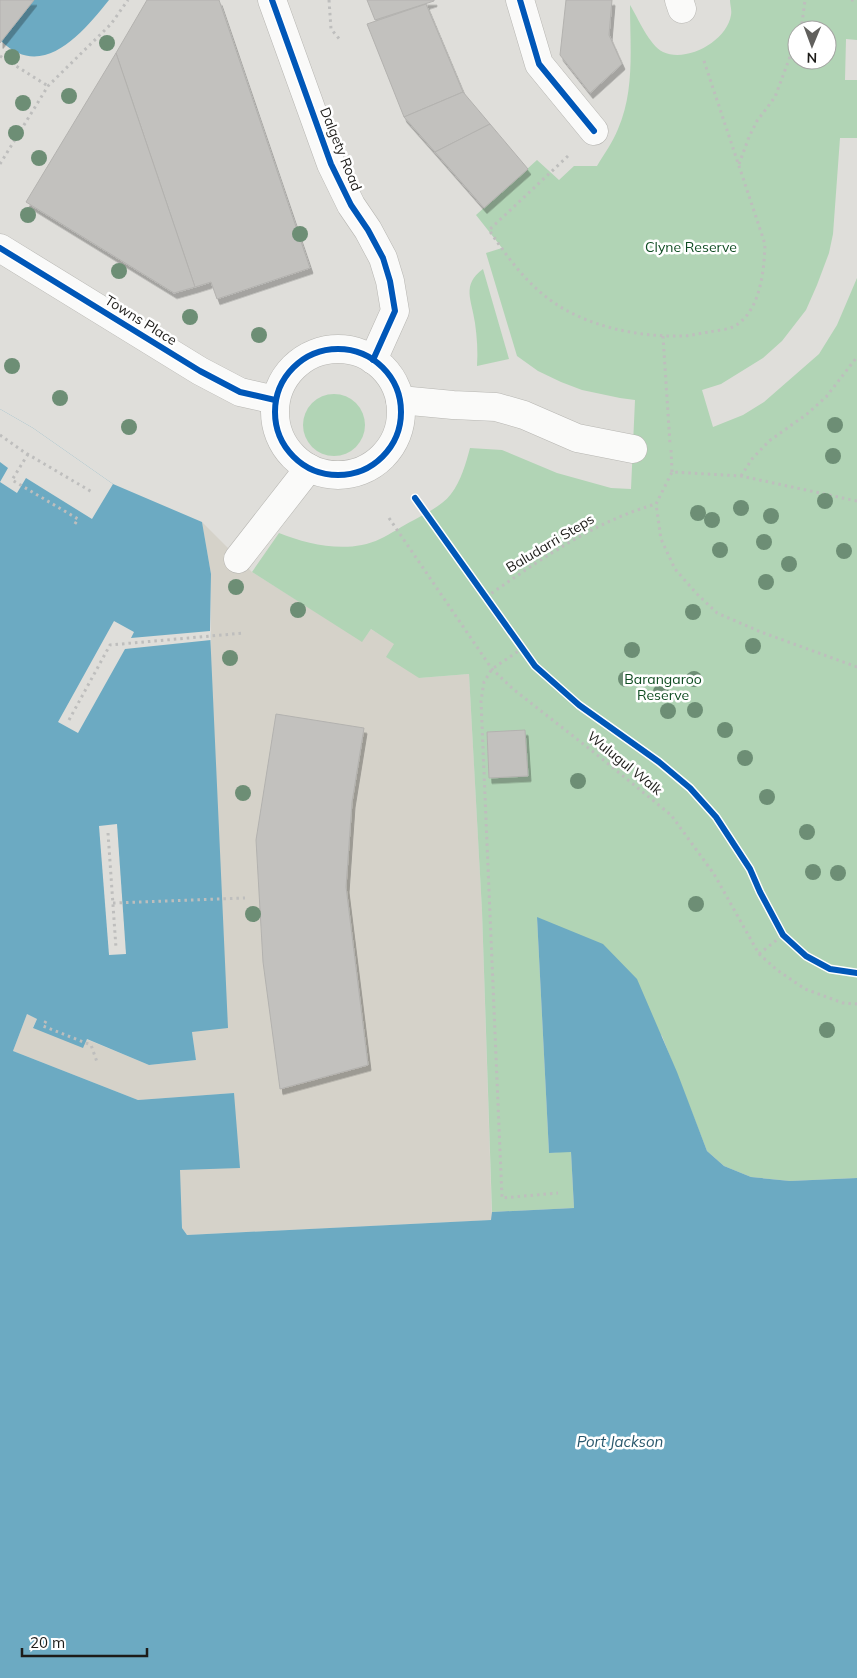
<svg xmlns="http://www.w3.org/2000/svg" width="857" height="1678" viewBox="0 0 857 1678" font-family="Mulish,sans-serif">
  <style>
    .built { fill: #d5d2c9 }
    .green { fill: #b1d4b5; fill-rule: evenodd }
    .water { fill: #6caac2 }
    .pier { fill: #dfdeda }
    .building { fill: #c2c1be; stroke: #b3b2af; filter: url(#shadow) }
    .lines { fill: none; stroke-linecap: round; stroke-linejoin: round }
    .minor-casing { stroke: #b7b6b2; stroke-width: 29 }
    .path { stroke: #bebebd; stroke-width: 3; stroke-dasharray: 2.5 4; stroke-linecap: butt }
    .minor { stroke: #fafaf9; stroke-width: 28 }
    .cycleway-casing { stroke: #fff; stroke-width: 9 }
    .cycleway { stroke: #0057b8; stroke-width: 6 }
    .tree { fill: #6d8e75 }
    .labels { text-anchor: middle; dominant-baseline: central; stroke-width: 5; stroke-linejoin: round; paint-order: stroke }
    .street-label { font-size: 14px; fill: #1d1c19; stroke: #fff }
    .park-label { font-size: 14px; fill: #0f4c22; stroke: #fff }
    .water-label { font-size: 15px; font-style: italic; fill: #29586c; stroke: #fff }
  </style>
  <defs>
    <filter id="shadow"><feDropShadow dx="3" dy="5.5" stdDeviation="0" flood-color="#0004"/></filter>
  </defs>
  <rect width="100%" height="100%" fill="#dfdeda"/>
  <polygon class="built" points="202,522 252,572 362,641 371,629 395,644 419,678 469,674 482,911 492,1220 187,1235 182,1228 179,1169 234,1093 138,1100 13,1051 27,1014 37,1019 33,1027 83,1047 86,1039 149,1065 196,1060 192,1032 211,640 211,574"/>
  <g class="green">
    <path d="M730,0H857V40L846,39L845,80H857V138H840L833,234L829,253L817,285L806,310L782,341L763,358L721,384L702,390L713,427L743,415L764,402L819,354L837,325L857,278V1178L790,1181L751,1177L724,1166L707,1151L662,1036L537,917L549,1153L571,1151L574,1208L492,1212L482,911L469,674L419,678L386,657L394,644L371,629L362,642L252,572L279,533C309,545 349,554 380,539C391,534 402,526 414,520C426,513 442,506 451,494C461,481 466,463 470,448L502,450L557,473L611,488L631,489L635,400L620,398L582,390L561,382L538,371L517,356L486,253L502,248L476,215L537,160L559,180L574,166H597C604,154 613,142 618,129C635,90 630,46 630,5C638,18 649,45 663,52C687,63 727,41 731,15C732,10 730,5 730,0ZM797,30H827V60H797Z"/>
    <path d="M483,269L509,359L477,366C478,352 477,337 475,323C472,300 461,285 483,269Z"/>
    <circle cx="334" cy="425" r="31"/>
  </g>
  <g class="water">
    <path d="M34,0H109C83,32 43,82 1,41Z"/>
    <polygon points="0,409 33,428 113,484 202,522 211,574 210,631 228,1028 192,1032 196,1060 149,1065 87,1039 83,1048 33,1028 37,1019 27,1014 13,1051 138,1100 234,1093 240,1168 180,1170 182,1228 187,1235 491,1220 492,1212 574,1208 571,1152 549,1153 537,917 603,944 637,979 677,1072 707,1151 724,1166 751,1177 790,1181 857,1178 857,1678 0,1678"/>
  </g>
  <g class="pier">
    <polygon points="0,409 33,428 113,484 92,519 26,478 17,493 0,482 8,468 0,462"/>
    <polygon points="114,621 134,632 131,638 210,631 211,640 125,649 78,733 58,722"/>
    <polygon points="117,824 126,954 109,955 99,826"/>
  </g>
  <g class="building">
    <polygon points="0,0 34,0 0,43"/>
    <polygon points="147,0 219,0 310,268 217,299 211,282 195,287 116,53"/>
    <polygon points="367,0 434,0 434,1 375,20"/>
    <polygon points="566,0 612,0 609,35 622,64 590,93 560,55"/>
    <polygon points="426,4 463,92 404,117 367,24"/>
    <polygon points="116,53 195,287 174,293 26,202"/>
    <polygon points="463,92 490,124 435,152 404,117"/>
    <polygon points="490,124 528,169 484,208 435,152"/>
    <polygon points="276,714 364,728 352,802 346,887 368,1065 280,1089 263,962 256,840"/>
    <polygon points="525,730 528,776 489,778 487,732"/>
  </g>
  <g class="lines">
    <defs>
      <g id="minor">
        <polyline points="272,0 331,164 351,205 368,230 383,258 390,281 395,311 373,360"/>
        <polyline points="520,0 539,64 594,131"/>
        <polyline points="679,0 682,9"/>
        <polyline points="0,248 200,371 240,392 275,400"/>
        <circle cx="338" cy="412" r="63"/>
        <polyline points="400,400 453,405 496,407 524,415 577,438 633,449"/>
        <polyline points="238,559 309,468"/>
      </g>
    </defs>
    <use href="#minor" class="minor-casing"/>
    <g class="path">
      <polyline points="329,0 331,29 341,41"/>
      <polyline points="851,0 857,0"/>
      <polyline points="800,30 802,23 805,0"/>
      <polyline points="0,56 48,86"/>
      <path d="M568,156L489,230C510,261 531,290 564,309C599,329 643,337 682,336C691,336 700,333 709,332C718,330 730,330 738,324C761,307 764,270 765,244L703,58"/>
      <polyline points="0,164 48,86 111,24 128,0"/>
      <polyline points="739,164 749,137 757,121 775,97 797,38"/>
      <polyline points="663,336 670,444"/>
      <polyline points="0,435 24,452 92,492"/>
      <polyline points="671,450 672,472"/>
      <polyline points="28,454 12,480 78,519 73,527"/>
      <polyline points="741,476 752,459 769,441 807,414 826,397 857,357"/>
      <polyline points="857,501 741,476 672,472 656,504 661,539 675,569 696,593 717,613 761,632 857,667"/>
      <polyline points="389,518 492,669 513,689 596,754 671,815 714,874 759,954 777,970 805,989 843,1003 857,1004"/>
      <path d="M486,597C540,560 593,522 656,504"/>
      <polyline points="523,648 492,669 484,682 481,701 502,1198 558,1193"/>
      <polyline points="69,720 110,645 244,633"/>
      <polyline points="108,833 116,948"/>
      <polyline points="113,903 245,898"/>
      <polyline points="759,954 783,935"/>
      <polyline points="46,1021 43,1026 91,1045 97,1062"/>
    </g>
    <use href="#minor" class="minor"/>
    <defs>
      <g id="cycleway">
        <polyline points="272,0 331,164 351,205 368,230 383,258 390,281 395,311 373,360"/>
        <polyline points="520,0 539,64 594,131"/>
        <polyline points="0,248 200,371 240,392 275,400"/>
        <circle cx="338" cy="412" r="63"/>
        <polyline points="415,498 535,666 579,705 659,762 690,788 716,817 750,869 760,892 783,935 806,956 830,969 857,973"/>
      </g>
    </defs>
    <use href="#cycleway" class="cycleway-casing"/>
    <use href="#cycleway" class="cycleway"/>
  </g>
  <g class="tree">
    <circle cx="107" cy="43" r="8"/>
    <circle cx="12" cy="57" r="8"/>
    <circle cx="69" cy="96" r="8"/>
    <circle cx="23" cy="103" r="8"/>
    <circle cx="16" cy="133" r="8"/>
    <circle cx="39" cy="158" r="8"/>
    <circle cx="28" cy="215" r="8"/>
    <circle cx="300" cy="234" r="8"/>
    <circle cx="119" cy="271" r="8"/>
    <circle cx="190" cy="317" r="8"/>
    <circle cx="259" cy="335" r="8"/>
    <circle cx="12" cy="366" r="8"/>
    <circle cx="60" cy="398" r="8"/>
    <circle cx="835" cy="425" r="8"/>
    <circle cx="129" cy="427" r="8"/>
    <circle cx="833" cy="456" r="8"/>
    <circle cx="825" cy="501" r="8"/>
    <circle cx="741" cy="508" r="8"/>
    <circle cx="698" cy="513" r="8"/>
    <circle cx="771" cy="516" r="8"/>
    <circle cx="712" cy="520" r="8"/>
    <circle cx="764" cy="542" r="8"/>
    <circle cx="720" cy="550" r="8"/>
    <circle cx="844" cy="551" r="8"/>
    <circle cx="789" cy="564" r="8"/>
    <circle cx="766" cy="582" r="8"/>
    <circle cx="236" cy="587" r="8"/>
    <circle cx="298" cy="610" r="8"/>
    <circle cx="693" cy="612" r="8"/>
    <circle cx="753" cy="646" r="8"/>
    <circle cx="632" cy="650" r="8"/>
    <circle cx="230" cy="658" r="8"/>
    <circle cx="626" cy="679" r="8"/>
    <circle cx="694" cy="679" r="8"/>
    <circle cx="661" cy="692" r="8"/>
    <circle cx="695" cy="710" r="8"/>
    <circle cx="668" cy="711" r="8"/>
    <circle cx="725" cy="730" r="8"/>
    <circle cx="745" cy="758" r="8"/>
    <circle cx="578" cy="781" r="8"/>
    <circle cx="243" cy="793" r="8"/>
    <circle cx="767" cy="797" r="8"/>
    <circle cx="807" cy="832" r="8"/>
    <circle cx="813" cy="872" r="8"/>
    <circle cx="838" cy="873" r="8"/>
    <circle cx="696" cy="904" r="8"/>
    <circle cx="253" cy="914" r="8"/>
    <circle cx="827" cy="1030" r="8"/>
  </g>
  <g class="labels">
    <g class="street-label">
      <text transform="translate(341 149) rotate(68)">Dalgety Road</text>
      <text transform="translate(141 320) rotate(32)">Towns Place</text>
      <text transform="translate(550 543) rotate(-31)">Baludarri Steps</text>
      <text transform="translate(625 763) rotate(39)">Wulugul Walk</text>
    </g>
    <g class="park-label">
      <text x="691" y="247">Clyne Reserve</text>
      <text x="663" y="679">Barangaroo<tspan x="663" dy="16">Reserve</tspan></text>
    </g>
    <g class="water-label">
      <text x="620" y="1441">Port Jackson</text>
    </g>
  </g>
  <g transform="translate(812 45) rotate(181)"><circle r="24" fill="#ffffff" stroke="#a5a4a3"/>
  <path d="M0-4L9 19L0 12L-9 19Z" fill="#61605d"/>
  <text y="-8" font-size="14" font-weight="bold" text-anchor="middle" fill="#1d1c19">N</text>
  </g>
  <path d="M22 1648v8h125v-8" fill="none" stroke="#1d1c19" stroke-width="2.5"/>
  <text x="30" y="1648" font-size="15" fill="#1d1c19" stroke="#ffffff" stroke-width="4" paint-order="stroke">20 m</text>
</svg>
